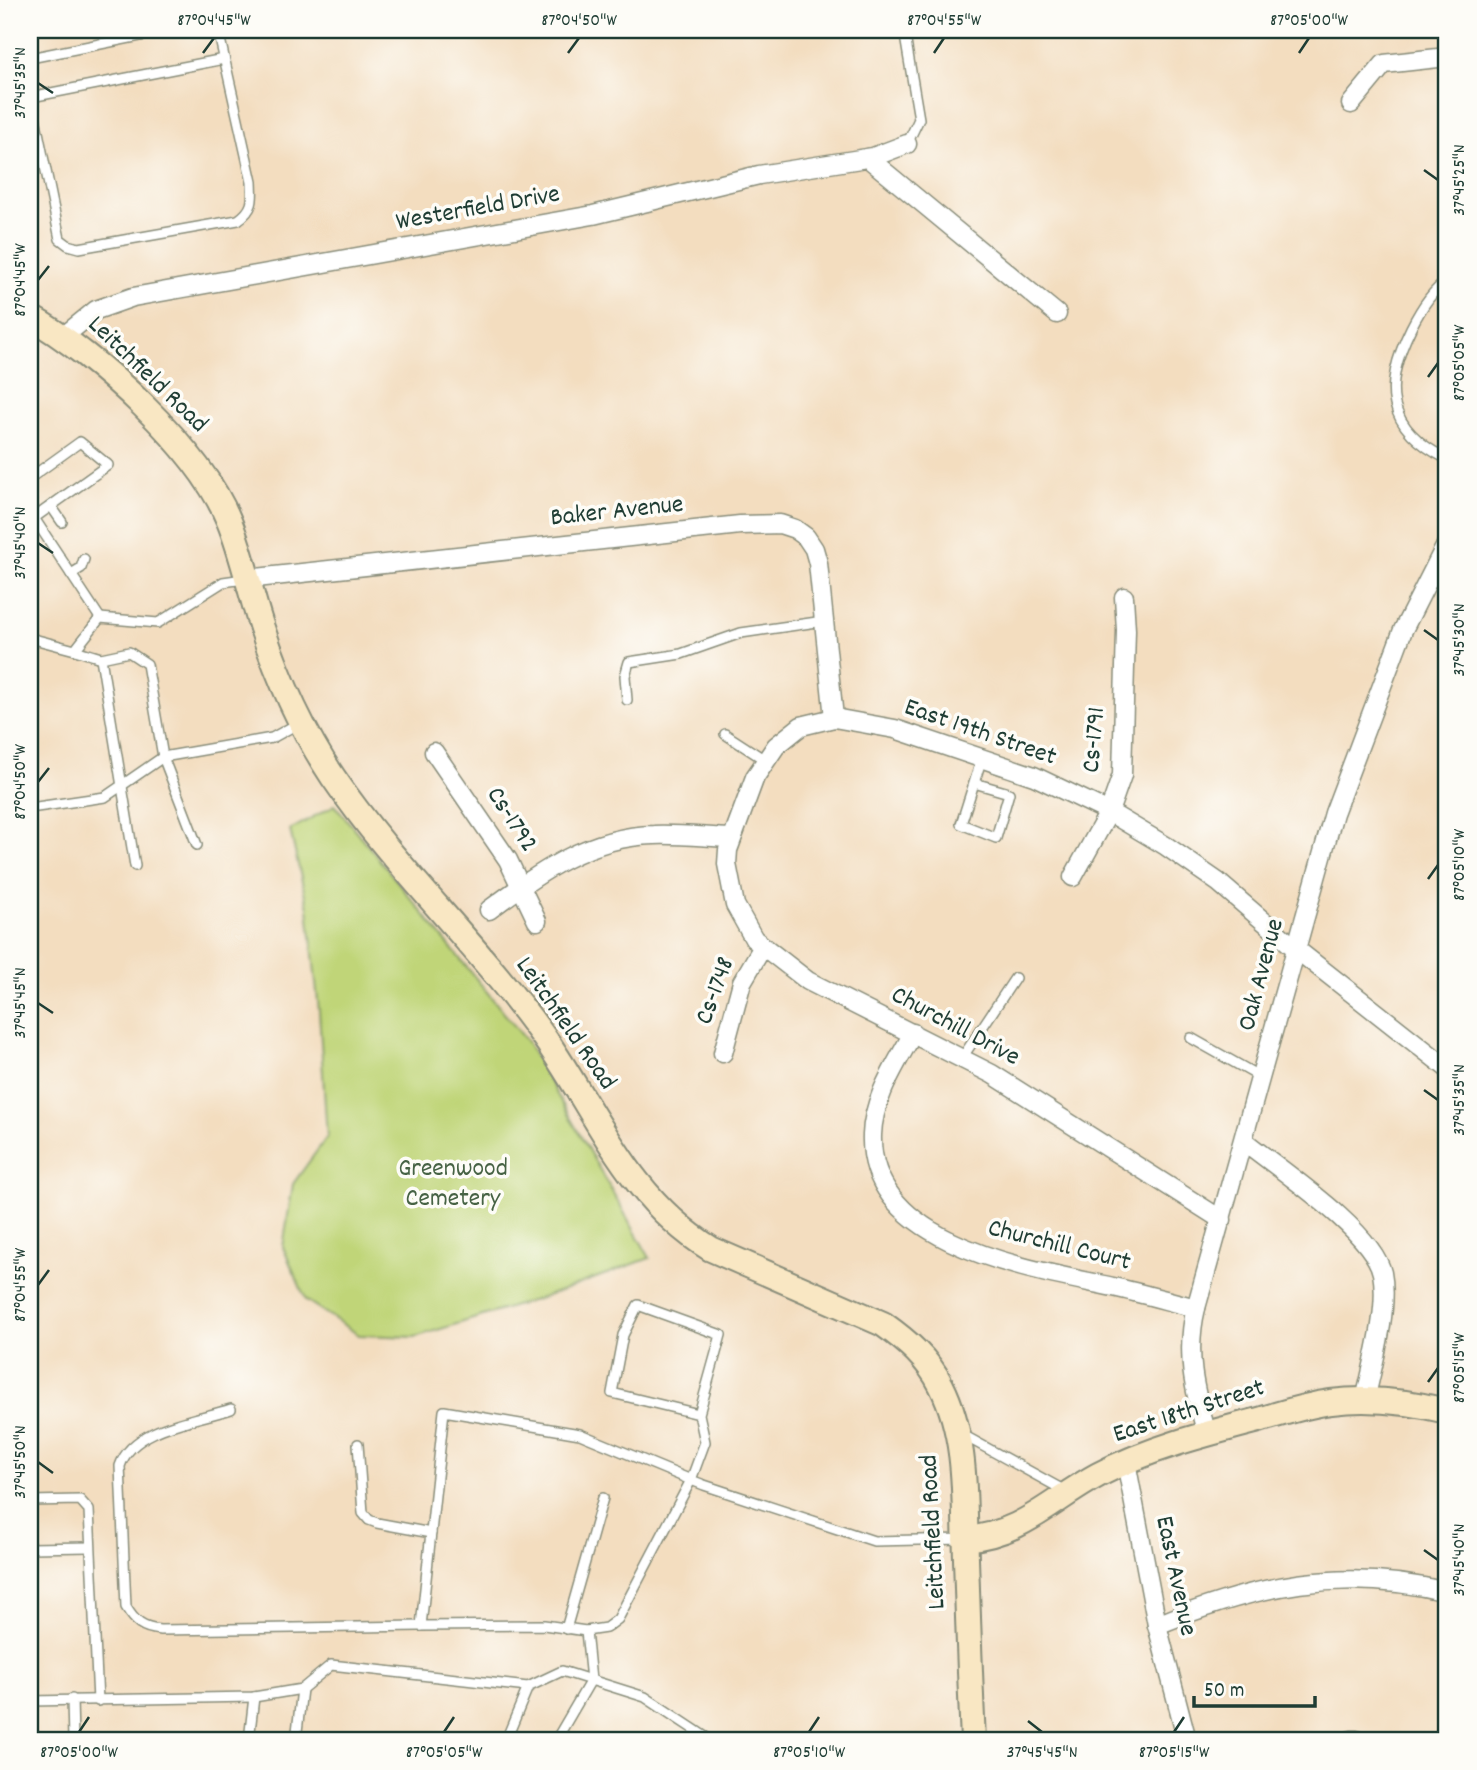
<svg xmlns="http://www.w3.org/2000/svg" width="1477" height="1770" viewBox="0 0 1477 1770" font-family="Dekko,sans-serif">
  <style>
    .green { fill: #c0d578; stroke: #708956; stroke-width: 2 }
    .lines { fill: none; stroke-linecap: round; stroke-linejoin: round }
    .lane-casing { stroke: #898d7a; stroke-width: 12 }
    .street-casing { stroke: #898d7a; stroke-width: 21 }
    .secondary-casing { stroke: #898d7a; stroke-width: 28 }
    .lane { stroke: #fff; stroke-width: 9 }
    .street { stroke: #fff; stroke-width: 18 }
    .secondary { stroke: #f9e7c3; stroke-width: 24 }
    .ticks { fill: none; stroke: #1f3d34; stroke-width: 2.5 }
    .labels { text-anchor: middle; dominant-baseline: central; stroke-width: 7; stroke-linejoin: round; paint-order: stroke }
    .street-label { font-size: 26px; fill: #1f3d34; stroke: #fdfcf7 }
    .park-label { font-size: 26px; fill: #476345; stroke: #fdfcf7 }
    .neatline { fill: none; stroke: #1f3d34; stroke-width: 2.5 }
    .ticks-label { font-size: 18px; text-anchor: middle; fill: #1f3d34 }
  </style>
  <rect width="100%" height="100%" fill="#fdfcf7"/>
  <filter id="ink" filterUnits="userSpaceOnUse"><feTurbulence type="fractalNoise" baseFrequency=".0143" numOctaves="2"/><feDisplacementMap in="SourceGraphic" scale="14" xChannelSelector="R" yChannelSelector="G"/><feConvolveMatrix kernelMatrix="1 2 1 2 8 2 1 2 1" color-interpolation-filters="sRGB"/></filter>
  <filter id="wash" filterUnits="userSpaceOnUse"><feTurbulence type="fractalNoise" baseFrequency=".00686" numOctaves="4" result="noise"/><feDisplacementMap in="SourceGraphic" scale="28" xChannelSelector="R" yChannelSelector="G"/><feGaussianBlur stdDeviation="1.57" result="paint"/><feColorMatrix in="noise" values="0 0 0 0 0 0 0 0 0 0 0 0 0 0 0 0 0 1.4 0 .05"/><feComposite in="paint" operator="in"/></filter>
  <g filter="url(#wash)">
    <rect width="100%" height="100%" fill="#f3ddbf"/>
    <polygon class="green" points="335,805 526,1040 650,1258 544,1297 415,1337 359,1335 306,1300 283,1247 293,1184 327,1137 319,1011 308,908 290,830"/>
  </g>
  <g filter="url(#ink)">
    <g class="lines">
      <defs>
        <g id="lane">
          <polyline points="904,30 919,119 907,144"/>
          <polyline points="30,58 170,30"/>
          <path d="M30,93L60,239L68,245L79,248L238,220C254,209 253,200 252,182L218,30"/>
          <polyline points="31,97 224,59"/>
          <path d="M1447,281C1431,291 1419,312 1411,328C1382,387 1385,428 1447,459"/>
          <polyline points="30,478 80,442 108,465 34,518"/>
          <polyline points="30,493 34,518 100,618"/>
          <polyline points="51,506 62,522"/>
          <polyline points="71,574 81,568 84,559"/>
          <polyline points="30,638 75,650 100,618 158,623 223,582 244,579"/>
          <polyline points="75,650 101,658 129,652 147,664 163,757 272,738 299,723"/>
          <polyline points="101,658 135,866"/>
          <polyline points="627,700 625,676 629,662 681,654 741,633 824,621"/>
          <polyline points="725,734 765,760"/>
          <polyline points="974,783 1009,793 996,838 961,824 982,758"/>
          <polyline points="30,808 105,797 163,757 197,845"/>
          <polyline points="1191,1038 1262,1078"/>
          <polyline points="962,1058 1015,978"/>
          <path d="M231,1409C194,1421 133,1427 120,1466L126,1607C135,1622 142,1628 160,1630L421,1626"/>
          <polyline points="699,1414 612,1393 623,1335 638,1305 721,1335 699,1414 705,1442 691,1480 618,1619 606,1628 586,1631 544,1625 421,1626 444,1411 580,1434 691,1480 704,1485 874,1541 964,1539"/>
          <polyline points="963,1435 1067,1492"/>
          <polyline points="358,1444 363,1513 369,1520 377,1523 431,1533"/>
          <polyline points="30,1501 80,1500 89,1510 98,1701"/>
          <polyline points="30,1548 90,1547"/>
          <polyline points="566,1629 603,1498"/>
          <polyline points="72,1699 73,1740"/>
          <polyline points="30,1701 254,1697 302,1689 331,1665 528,1687"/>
          <polyline points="249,1740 254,1697"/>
          <polyline points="296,1740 302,1689"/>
          <polyline points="506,1740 528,1687 562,1671 645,1697 710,1740"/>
          <polyline points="556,1740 591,1680 586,1631"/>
        </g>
        <g id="street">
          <polyline points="1351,104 1384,64 1447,57"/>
          <polyline points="868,158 1057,314"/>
          <polyline points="64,336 96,310 133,297 593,215 759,175 873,157 907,144"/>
          <polyline points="247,579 740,525 780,524 795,529 806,537 814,549 818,563 834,718"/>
          <polyline points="434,752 508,860 537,921"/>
          <polyline points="1073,877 1109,812 1122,775 1126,630 1124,597"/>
          <path d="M489,910C538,873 590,836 654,835C679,834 705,837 730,838"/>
          <path d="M913,1033C896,1065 873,1098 872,1135C868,1246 1034,1270 1113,1287C1141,1293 1168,1301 1196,1308"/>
          <polyline points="723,1053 742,982 762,948"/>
          <path d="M1244,1141C1280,1170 1373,1231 1382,1273C1389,1308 1373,1364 1365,1400"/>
          <polyline points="1222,1220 992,1074 808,981 754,939 735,905 727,864 728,850 755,777 776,746 801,726 834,718 895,729 1034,776 1109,812 1166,846 1218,882 1296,949 1447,1068"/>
          <path d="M1207,1434C1194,1390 1185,1353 1196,1308L1334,813L1403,630L1447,543"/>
          <polyline points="1126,1462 1157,1625 1187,1740"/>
          <path d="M1157,1625C1256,1585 1342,1566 1447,1592"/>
          <polyline points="1351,1740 1357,1740"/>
        </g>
        <g id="secondary">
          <path d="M30,317C96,354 200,449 229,521C243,555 250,593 262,628C279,679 303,732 333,777C397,871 483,949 548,1043C599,1118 630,1199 711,1249L883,1324C907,1341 928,1359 941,1385C968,1438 964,1501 966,1559C968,1619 970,1680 973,1740"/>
          <path d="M965,1539C1023,1534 1050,1501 1098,1475C1147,1449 1205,1434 1259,1420C1282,1413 1307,1405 1331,1402C1369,1397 1410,1402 1447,1411"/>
        </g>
      </defs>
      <use href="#lane" class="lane-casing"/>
      <use href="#street" class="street-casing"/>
      <use href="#secondary" class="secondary-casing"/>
      <use href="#lane" class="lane"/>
      <use href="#street" class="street"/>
      <use href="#secondary" class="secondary"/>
    </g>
  </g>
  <path class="ticks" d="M203,53L214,38M568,53L579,38M934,53L944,38M1299,53L1309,38M38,83L53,93M1424,170L1438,180M38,280L49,266M1428,377L1438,363M38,543L53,553M1424,630L1438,640M38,782L49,768M1428,879L1438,865M38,1003L53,1013M1424,1090L1438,1100M38,1285L49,1270M1428,1382L1438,1368M38,1462L53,1473M1424,1550L1438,1560M1028,1721L1042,1732M79,1732L89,1717M444,1732L454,1717M809,1732L819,1717M1174,1732L1184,1717"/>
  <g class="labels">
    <g class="street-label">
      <text transform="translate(478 209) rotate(-10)">Westerfield Drive</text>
      <text transform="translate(147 375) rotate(44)">Leitchfield Road</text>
      <text transform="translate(617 512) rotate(-6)">Baker Avenue</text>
      <text transform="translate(980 733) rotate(19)">East 19th Street</text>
      <text transform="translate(1095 740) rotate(-85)">Cs-1791</text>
      <text transform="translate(511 820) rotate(57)">Cs-1792</text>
      <text transform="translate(1262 975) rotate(-75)">Oak Avenue</text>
      <text transform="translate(716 991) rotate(-70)">Cs-1748</text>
      <text transform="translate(565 1024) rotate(55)">Leitchfield Road</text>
      <text transform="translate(955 1027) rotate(28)">Churchill Drive</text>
      <text transform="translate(1059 1246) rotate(14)">Churchill Court</text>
      <text transform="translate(1189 1412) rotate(-18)">East 18th Street</text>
      <text transform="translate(934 1532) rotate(-93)">Leitchfield Road</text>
      <text transform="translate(1175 1576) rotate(78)">East Avenue</text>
    </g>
    <g class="park-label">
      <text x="453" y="1169">Greenwood<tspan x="453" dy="30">Cemetery</tspan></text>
    </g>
  </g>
  <rect width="1477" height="1770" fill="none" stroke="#fdfcf7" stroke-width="77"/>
  <path d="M1194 1696v10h121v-10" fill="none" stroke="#1f3d34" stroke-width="3.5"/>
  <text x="1204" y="1696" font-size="21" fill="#1f3d34" stroke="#fdfcf7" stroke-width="5" paint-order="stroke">50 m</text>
  <rect x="38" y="38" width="1400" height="1694" class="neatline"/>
  <g class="ticks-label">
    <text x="214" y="25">87°04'45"W</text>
    <text x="579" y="25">87°04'50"W</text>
    <text x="944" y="25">87°04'55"W</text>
    <text x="1309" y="25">87°05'00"W</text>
    <text transform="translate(19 83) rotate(-90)" y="6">37°45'35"N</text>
    <text transform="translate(1458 180) rotate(-90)" y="6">37°45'25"N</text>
    <text transform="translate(19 280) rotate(-90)" y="6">87°04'45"W</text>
    <text transform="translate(1458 363) rotate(-90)" y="6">87°05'05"W</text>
    <text transform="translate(19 543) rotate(-90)" y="6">37°45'40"N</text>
    <text transform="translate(1458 640) rotate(-90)" y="6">37°45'30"N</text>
    <text transform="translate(19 782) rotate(-90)" y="6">87°04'50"W</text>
    <text transform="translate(1458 865) rotate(-90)" y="6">87°05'10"W</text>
    <text transform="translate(19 1003) rotate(-90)" y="6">37°45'45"N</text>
    <text transform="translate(1458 1100) rotate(-90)" y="6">37°45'35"N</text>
    <text transform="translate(19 1285) rotate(-90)" y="6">87°04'55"W</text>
    <text transform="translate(1458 1368) rotate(-90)" y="6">87°05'15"W</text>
    <text transform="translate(19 1462) rotate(-90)" y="6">37°45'50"N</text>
    <text transform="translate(1458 1560) rotate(-90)" y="6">37°45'40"N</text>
    <text x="79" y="1757">87°05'00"W</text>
    <text x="444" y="1757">87°05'05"W</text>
    <text x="809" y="1757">87°05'10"W</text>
    <text x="1042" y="1757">37°45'45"N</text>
    <text x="1174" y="1757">87°05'15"W</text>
  </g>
</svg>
